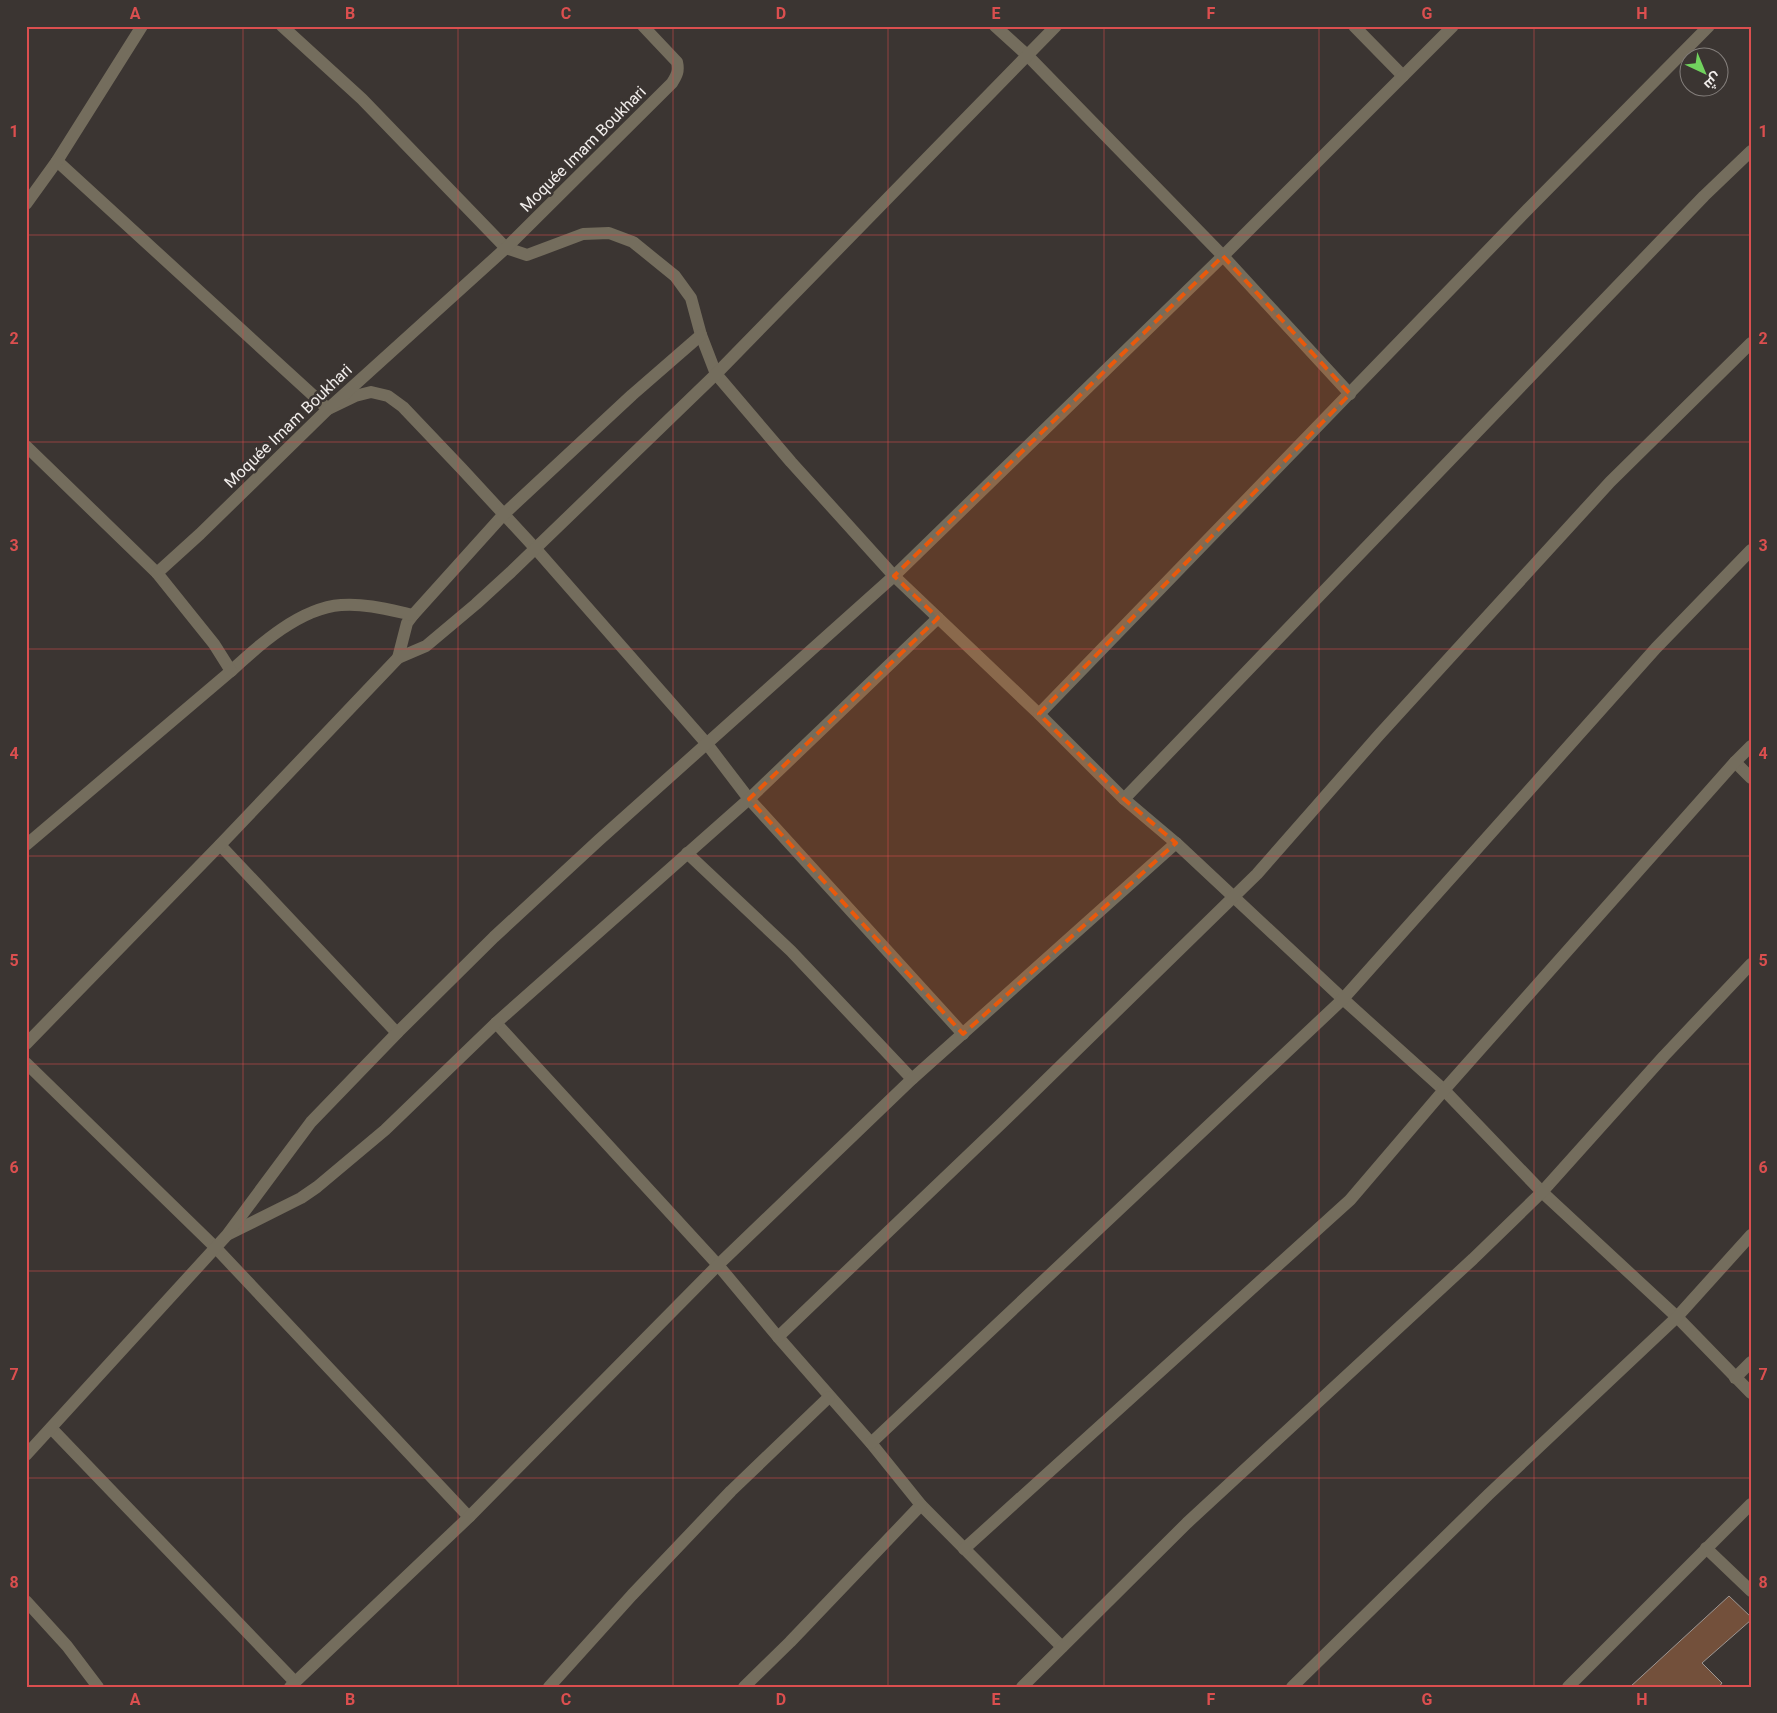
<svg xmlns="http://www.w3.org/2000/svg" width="1777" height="1713" viewBox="0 0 1777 1713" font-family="Roboto,Cairo,sans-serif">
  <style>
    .building { fill: #73503b; stroke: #9d9692 }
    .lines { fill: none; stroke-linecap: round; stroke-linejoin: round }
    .street { stroke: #746d5d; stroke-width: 12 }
    .marked { fill: #e8590c; fill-opacity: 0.2; stroke: #e8590c; stroke-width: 4; stroke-dasharray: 10 6; stroke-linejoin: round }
    .grid { fill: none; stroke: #db4f4f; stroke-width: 1; stroke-opacity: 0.55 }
    .labels { text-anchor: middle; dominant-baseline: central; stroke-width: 5; stroke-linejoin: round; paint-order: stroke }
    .street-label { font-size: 16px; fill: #f1edeb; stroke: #3b3532 }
    .neatline { fill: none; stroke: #db4f4f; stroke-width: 2 }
    .grid-label { font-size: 16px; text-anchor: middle; font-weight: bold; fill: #db4f4f }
  </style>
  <rect width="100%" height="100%" fill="#3b3532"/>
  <polygon class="building" points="1729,1596 1751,1617 1751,1620 1702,1663 1722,1683 1719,1687 1630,1687"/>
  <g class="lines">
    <g class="street">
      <polyline points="282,26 362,99 506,248 527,255 583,234 609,233 633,242 675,276 691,298 701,335 716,374 791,462 894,576 1039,714 1124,799 1176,843 1343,999 1444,1090 1542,1192 1677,1317 1751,1393"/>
      <polyline points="995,26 1027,55 1223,256 1350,394"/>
      <polyline points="1354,26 1403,76"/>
      <polyline points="57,161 328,409 355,396 371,392 388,396 403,407 462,469 535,548 707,744 749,799 963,1034"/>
      <polyline points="26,204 57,161 142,26"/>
      <polyline points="26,446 157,573"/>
      <polyline points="398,658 407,623 413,615 504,514 632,395 701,335"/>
      <path d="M231,671C259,645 300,608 341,605C365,603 390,610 413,615"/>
      <polyline points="1039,714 1528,209 1709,26"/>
      <polyline points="1735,762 1751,778"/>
      <polyline points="1124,799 1704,196 1751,151"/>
      <path d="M26,845L231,671L214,644L157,573L200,534L328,409L506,248L672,83C677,75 679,71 677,62L643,26"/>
      <polyline points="220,845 397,1033"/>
      <polyline points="687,853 791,951 912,1079"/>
      <polyline points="496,1023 718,1265 778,1337 871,1443 921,1505 1062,1647"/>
      <polyline points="26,1044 220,845 398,658 426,646 476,604 511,572 716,374 1056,26"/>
      <polyline points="26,1063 215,1247 469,1517"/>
      <polyline points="229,1234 301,1198 317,1187 385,1130 496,1023 749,799 938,618"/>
      <polyline points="778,1337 1003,1122 1257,874 1379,735 1610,482 1751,343"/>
      <polyline points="1735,1378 1751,1362"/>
      <polyline points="51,1428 295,1682"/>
      <polyline points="871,1443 1343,999 1656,648 1751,550"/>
      <polyline points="26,1455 227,1235 311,1122 397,1033 494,937 599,840 894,576 1223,256 1453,26"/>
      <polyline points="1706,1548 1751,1591"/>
      <polyline points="964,1549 1350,1200 1444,1090 1735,762 1751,746"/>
      <polyline points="26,1601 67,1646 98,1687"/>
      <polyline points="290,1687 469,1517 718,1265 912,1079 1176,843"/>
      <polyline points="549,1687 632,1595 731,1491 829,1397"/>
      <polyline points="744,1687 790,1642 921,1505"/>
      <polyline points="1022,1687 1187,1523 1473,1259 1542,1192 1664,1056 1751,964"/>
      <polyline points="1292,1687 1489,1494 1677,1317 1751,1235"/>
      <polyline points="1568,1687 1751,1504"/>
    </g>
  </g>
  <path class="marked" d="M1223,256L1350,394L1039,714L1124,799L1176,843L963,1034L749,799L938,618L894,576Z"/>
  <path class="grid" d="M243,26V1687M458,26V1687M673,26V1687M888,26V1687M1104,26V1687M1319,26V1687M1534,26V1687M26,235H1751M26,442H1751M26,649H1751M26,856H1751M26,1064H1751M26,1271H1751M26,1478H1751"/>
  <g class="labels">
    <g class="street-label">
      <text transform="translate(583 149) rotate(-45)">Moquée Imam Boukhari</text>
      <text transform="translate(288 426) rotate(-44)">Moquée Imam Boukhari</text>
    </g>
  </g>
  <rect width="1777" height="1713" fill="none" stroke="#3b3532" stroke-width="55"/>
  <g transform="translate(1704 72) rotate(136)"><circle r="24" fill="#3b3532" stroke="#847f7c"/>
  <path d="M0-4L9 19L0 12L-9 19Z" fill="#71d35e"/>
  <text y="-8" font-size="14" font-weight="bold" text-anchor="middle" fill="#f1edeb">ش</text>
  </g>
  <rect x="28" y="28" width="1722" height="1658" class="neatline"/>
  <g class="grid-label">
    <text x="135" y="19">A</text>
    <text x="350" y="19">B</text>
    <text x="566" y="19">C</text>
    <text x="781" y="19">D</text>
    <text x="996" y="19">E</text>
    <text x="1211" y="19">F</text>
    <text x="1427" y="19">G</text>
    <text x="1642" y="19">H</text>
    <text x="14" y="137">1</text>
    <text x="1763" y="137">1</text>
    <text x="14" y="344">2</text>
    <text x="1763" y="344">2</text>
    <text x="14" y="551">3</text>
    <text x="1763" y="551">3</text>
    <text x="14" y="759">4</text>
    <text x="1763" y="759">4</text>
    <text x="14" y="966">5</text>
    <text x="1763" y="966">5</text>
    <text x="14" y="1173">6</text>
    <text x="1763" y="1173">6</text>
    <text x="14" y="1380">7</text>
    <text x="1763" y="1380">7</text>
    <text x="14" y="1588">8</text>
    <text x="1763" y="1588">8</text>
    <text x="135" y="1705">A</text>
    <text x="350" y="1705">B</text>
    <text x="566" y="1705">C</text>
    <text x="781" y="1705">D</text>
    <text x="996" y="1705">E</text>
    <text x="1211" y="1705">F</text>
    <text x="1427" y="1705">G</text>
    <text x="1642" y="1705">H</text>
  </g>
</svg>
